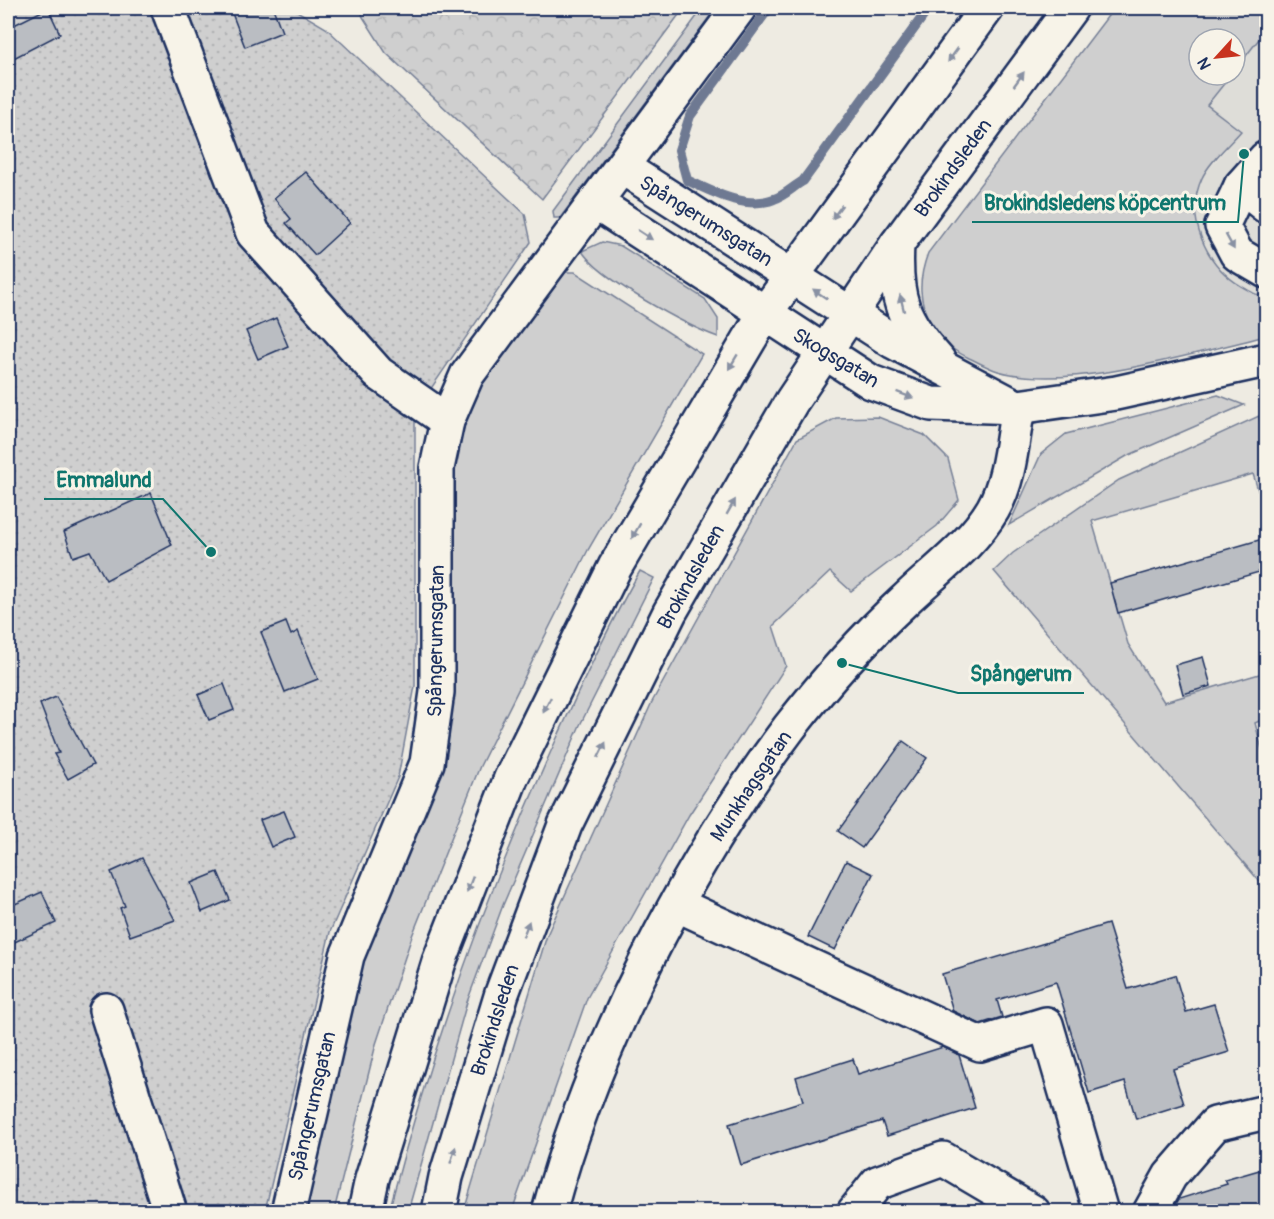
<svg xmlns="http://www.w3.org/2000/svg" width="1274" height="1219" viewBox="0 0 1274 1219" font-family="Pangolin,sans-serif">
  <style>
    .built { fill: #deddd8 }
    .grass { fill: #cfcfcf; stroke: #757f96; stroke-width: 1.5 }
    .forest { fill: url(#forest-crowns); stroke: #757f96; stroke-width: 1.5 }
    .park { fill: url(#park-dots); stroke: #757f96; stroke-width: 1.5 }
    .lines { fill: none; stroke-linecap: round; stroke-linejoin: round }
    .stream { stroke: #6e7992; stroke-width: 10 }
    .building { fill: #babdc2; stroke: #1b2f5e; stroke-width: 1.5 }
    .minor-casing { stroke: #1b2f5e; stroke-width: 38 }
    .major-casing { stroke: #1b2f5e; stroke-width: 38 }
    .minor { stroke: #f7f3e8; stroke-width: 33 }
    .major { stroke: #f7f3e8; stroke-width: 33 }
    .oneway { fill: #8991a3 }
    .labels { text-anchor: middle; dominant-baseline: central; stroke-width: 6; stroke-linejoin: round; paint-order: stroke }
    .street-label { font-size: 20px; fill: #1b2f5e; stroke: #f7f3e8 }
    .leader { fill: none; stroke: #0f766e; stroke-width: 2 }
    .callout-dot { fill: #0f766e; stroke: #f7f3e8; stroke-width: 2 }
    .callout-label { font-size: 21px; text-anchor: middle; font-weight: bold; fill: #0f766e; stroke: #f7f3e8; stroke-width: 6; stroke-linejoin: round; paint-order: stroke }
  </style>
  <defs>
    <pattern id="forest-crowns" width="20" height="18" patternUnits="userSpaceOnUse" patternTransform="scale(1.5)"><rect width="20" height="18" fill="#cfcfcf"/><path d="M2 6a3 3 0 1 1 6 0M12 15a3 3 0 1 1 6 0" fill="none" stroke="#b1b2b4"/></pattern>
    <pattern id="park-dots" width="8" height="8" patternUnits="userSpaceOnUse" patternTransform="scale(1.5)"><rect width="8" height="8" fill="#cfcfcf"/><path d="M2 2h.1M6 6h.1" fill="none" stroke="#b1b2b4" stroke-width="1.8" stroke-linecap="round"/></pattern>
  </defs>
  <rect width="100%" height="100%" fill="#eeebe2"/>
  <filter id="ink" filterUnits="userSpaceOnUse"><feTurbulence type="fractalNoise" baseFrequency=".0167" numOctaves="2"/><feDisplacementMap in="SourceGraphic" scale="12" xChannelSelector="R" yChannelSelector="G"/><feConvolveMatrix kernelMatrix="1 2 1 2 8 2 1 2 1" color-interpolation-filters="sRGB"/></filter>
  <g filter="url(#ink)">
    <polygon class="built" points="1266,30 1266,296 1258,296 1233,281 1212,261 1199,232 1195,204 1202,177 1241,131 1207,105 1231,75 1235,75 1235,70"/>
    <g class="grass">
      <polygon points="703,8 716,8 560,218 554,218 553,211"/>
      <path d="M1114,8H1266V30L1235,70V39H1199V75H1231L1207,105L1241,131C1229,145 1210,161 1202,178C1184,217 1206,265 1241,286C1250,291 1256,296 1266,296V336C1194,353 1070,392 998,371C988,368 978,362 969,358C953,350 940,343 932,327C918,301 918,280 928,253Z"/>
      <path d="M602,242L621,246L705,299L718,319V337C687,326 598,278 582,251Z"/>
      <polygon points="565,272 575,272 702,354 588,550 480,766 412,936 376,1044 334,1211 303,1212 359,968 426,808 451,467 462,429 483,382"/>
      <polygon points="1218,395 1244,405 1127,456 1009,525 1041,454 1066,434"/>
      <polygon points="1259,416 1266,445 1266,490 1259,493 1253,474 1092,521 1128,644 1164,702 1266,672 1266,718 1255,723 1266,764 1266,889 994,571 1013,553 1119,480"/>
      <polygon points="878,417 924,435 948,459 959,500 937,526 851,591 830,572 773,626 786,666 689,815 587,998 512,1211 464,1211 547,935 652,702 797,439 836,418"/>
      <path d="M640,571L654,578L580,725L503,905L467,1002L408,1211H389C431,1049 487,891 557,738C583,682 609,624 640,571Z"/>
    </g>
    <polygon class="forest" points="360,8 684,8 542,199 386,53 363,17"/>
    <polygon class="park" points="8,8 292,8 326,28 525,214 531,242 421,403 415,419 415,686 398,777 330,932 265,1211 8,1211"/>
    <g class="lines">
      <path class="stream" d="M769,8L690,116L679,150L687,180C713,192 746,210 774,199C784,196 794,186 803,181L929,8"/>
    </g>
    <g class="building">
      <polygon points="48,8 60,34 8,61 8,28"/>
      <polygon points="230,8 273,8 282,32 245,47"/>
      <polygon points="306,172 350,223 315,255 286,223 291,219 274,198"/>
      <polygon points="276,318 288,346 258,359 246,331"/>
      <polygon points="151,493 172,545 106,580 90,551 73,557 64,532"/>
      <polygon points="1266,538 1266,570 1118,613 1110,583"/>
      <polygon points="286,622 291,635 298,631 318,679 285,692 261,632"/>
      <polygon points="1203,657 1211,686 1183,694 1175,665"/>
      <polygon points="224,684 234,710 209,720 198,695"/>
      <polygon points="56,697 93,765 68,779 54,754 59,753 40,704"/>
      <polygon points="903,741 927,758 862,848 838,831"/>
      <polygon points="284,811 295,837 271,847 260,820"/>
      <polygon points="142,858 175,920 130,936 120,908 125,906 111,872"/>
      <polygon points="846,861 873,874 835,950 808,937"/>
      <polygon points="218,872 230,900 202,912 191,883"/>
      <polygon points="42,892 56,923 8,945 8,907"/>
      <polygon points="1108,924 1128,989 1175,975 1186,1012 1214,1004 1229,1052 1173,1069 1184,1104 1136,1119 1125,1082 1089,1093 1056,982 997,1000 1002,1017 980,1024 953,1011 942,974"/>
      <polygon points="943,1047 959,1055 975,1108 887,1136 882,1121 741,1165 729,1124 803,1101 796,1077 853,1059 858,1074"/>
      <polygon points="1266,1168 1266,1212 1172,1212 1179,1199 1227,1184 1225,1180"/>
    </g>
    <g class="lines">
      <defs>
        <g id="minor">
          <polyline points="168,8 253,233 378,373 447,421"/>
          <polyline points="1266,158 1241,186 1222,226 1237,254 1266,271"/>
          <polyline points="622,167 894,342 1011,404"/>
          <polyline points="1241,186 1266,206"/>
          <polyline points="596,203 871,382 931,404 1018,407 1116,393 1266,360"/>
          <path d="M897,244C894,298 902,320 938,360"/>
          <polyline points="678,905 980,1044 1046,1024 1101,1212"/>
          <polyline points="106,1010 170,1212"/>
          <polyline points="288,1212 347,956 427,763 437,692 437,468 447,421 467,375 739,8"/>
          <path d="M549,1212C593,1047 687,864 789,728C824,683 862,640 904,601C934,572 972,545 993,509C1010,479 1012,440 1018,407"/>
          <polyline points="854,1212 877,1183 943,1159 1033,1212"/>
          <polyline points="1150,1212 1170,1176 1215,1124 1266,1112"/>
        </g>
        <g id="major">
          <polyline points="365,1212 372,1179 439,962 511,778 615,567 765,313 987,8"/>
          <polyline points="439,1212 446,1177 502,993 565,825 670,612 792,401 897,244 1071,8"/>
        </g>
      </defs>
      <use href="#minor" class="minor-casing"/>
      <use href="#major" class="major-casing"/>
      <use href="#minor" class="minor"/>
      <use href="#major" class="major"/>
    </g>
    <defs><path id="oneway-solid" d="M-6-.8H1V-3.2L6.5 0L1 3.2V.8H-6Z" transform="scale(1.5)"/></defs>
    <g class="oneway">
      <use href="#oneway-solid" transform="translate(953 55) rotate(126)"/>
      <use href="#oneway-solid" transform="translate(1019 79) rotate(-54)"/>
      <use href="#oneway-solid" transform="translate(837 212) rotate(126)"/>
      <use href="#oneway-solid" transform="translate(645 235) rotate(33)"/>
      <use href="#oneway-solid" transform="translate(1230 242) rotate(61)"/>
      <use href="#oneway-solid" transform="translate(820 294) rotate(-146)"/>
      <use href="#oneway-solid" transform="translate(902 303) rotate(-104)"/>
      <use href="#oneway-solid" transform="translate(733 362) rotate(121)"/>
      <use href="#oneway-solid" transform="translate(905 395) rotate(20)"/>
      <use href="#oneway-solid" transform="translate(731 507) rotate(-60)"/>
      <use href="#oneway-solid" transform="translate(636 531) rotate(120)"/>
      <use href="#oneway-solid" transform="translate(547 705) rotate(116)"/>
      <use href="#oneway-solid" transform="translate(602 750) rotate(-64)"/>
      <use href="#oneway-solid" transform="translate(470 884) rotate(111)"/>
      <use href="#oneway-solid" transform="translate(526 929) rotate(-69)"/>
      <use href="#oneway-solid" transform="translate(453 1155) rotate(-73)"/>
    </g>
  </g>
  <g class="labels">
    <g class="street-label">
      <text transform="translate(953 168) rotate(-54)">Brokindsleden</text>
      <text transform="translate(706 221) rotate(32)">Spångerumsgatan</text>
      <text transform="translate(836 358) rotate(31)">Skogsgatan</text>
      <text transform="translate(691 577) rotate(-61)">Brokindsleden</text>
      <text transform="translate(436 641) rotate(-89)">Spångerumsgatan</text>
      <text transform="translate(751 786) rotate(-56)">Munkhagsgatan</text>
      <text transform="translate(495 1020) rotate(-72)">Brokindsleden</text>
      <text transform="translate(312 1106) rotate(-77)">Spångerumsgatan</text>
    </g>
  </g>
  <path class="leader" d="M1244 154L1238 222H972M211 552L163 499H44M842 663L958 693H1084"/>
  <g class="callout-dot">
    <circle cx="1244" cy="154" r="6"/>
    <circle cx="211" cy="552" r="6"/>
    <circle cx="842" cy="663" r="6"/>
  </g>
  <g class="callout-label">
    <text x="1105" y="210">Brokindsledens köpcentrum</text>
    <text x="104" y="487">Emmalund</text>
    <text x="1021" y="681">Spångerum</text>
  </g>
  <rect width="1274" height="1219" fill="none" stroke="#f7f3e8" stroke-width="30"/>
  <rect x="15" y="15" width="1244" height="1189" fill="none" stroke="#1b2f5e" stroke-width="2" filter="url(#ink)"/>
  <g transform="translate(1217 57) rotate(243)"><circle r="28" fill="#f7f3e8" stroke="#9fa5b1" stroke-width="1.5"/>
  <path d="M0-4.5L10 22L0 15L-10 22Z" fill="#c8321e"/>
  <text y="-9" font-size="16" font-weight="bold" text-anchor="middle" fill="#1b2f5e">N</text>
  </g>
</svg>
